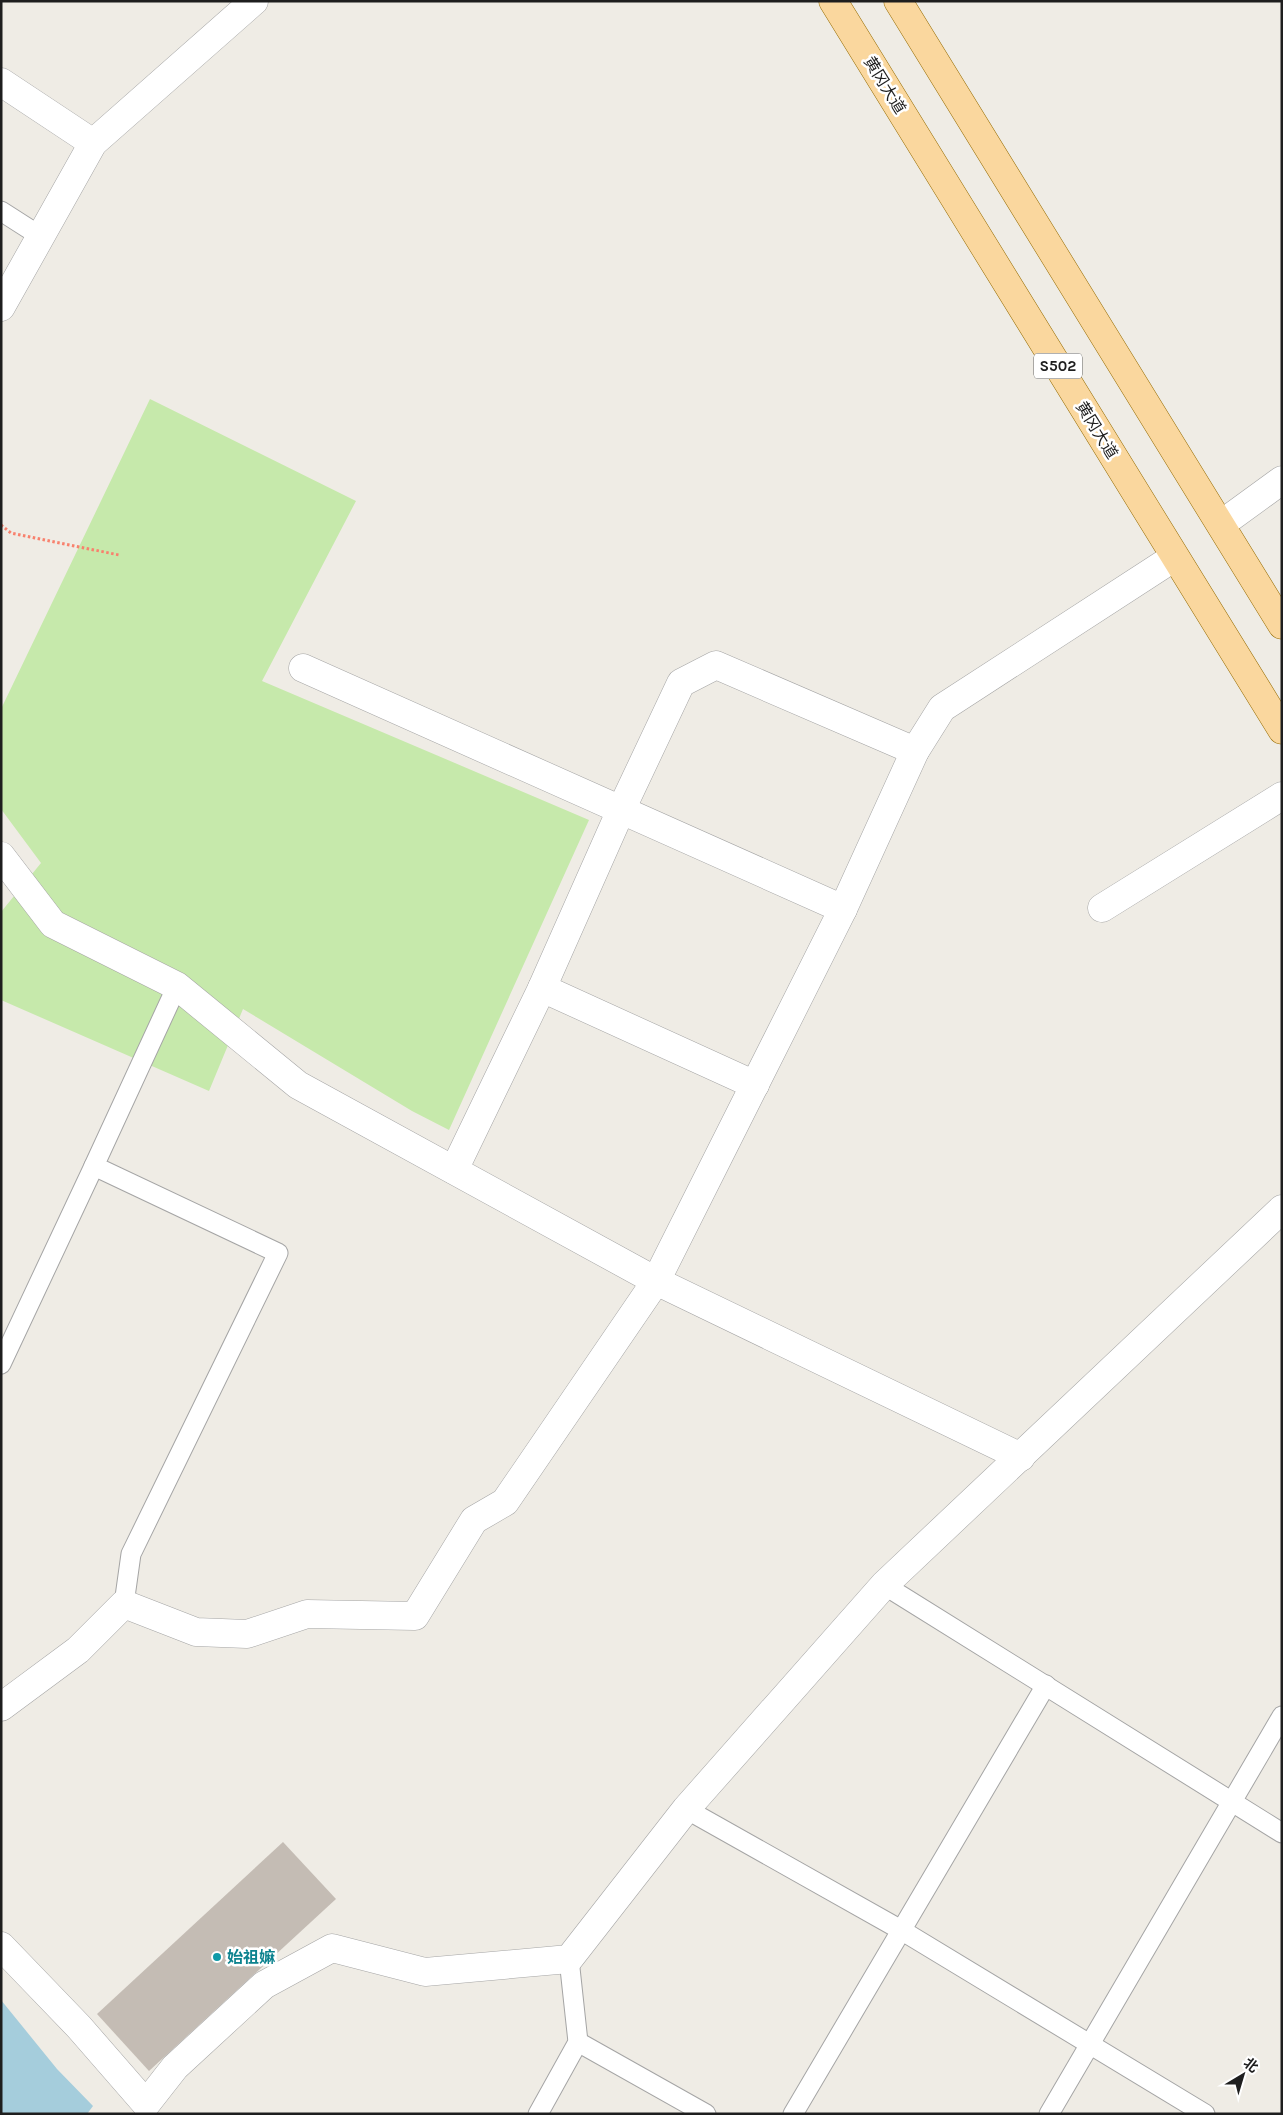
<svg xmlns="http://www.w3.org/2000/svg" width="1283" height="2115" viewBox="0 0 1283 2115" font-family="Karla,'Noto Sans SC',sans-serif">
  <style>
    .grass { fill: #c6e9ab }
    .water { fill: #a5cddc }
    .building { fill: #c4bcb4 }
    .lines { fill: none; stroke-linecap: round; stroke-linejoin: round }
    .service-casing { stroke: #a5a5a5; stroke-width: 21 }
    .minor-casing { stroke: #a5a5a5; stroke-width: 29 }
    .tertiary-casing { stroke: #a5a5a5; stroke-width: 29 }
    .primary-casing { stroke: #966c02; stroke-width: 29 }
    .path { stroke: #f8816d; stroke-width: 3; stroke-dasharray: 2.5 2.5; stroke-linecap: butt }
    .service { stroke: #fff; stroke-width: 19 }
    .minor { stroke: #fff; stroke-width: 28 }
    .tertiary { stroke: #fff; stroke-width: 28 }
    .primary { stroke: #fad79e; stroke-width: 28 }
    .culture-dot { fill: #0f9aa8; stroke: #fff; stroke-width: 2 }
    .labels { text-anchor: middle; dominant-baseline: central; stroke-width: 5; stroke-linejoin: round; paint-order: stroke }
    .shield { fill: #fff; stroke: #626262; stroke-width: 1 }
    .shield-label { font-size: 15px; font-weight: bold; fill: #1e1e1e }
    .street-label { font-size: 16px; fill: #1e1e1e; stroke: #fff }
    .culture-label { font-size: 16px; font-weight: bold; fill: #0d838f; stroke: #fff; text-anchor: start }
  </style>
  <rect width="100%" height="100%" fill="#efece5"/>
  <polygon class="grass" points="150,399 356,501 262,681 589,820 449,1130 412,1111 243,1009 209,1091 1,1000 1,912 41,863 1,809 1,709"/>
  <polygon class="water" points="1,2000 57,2069 93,2106 87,2114 1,2114"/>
  <polygon class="building" points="283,1842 336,1899 149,2071 97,2014"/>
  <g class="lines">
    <defs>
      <g id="service">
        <polyline points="1,211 40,236"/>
        <polyline points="1,1364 94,1166"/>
        <polyline points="884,1585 1282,1833"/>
        <polyline points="124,1604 131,1554 278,1253 94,1166 177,986"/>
        <polyline points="686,1809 901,1930 1205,2114"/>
        <polyline points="578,2042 706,2114"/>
        <polyline points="538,2114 578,2042 569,1959"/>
        <polyline points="793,2114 1046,1685"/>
        <polyline points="1049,2114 1282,1716"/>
      </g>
      <g id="minor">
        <polyline points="1,82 93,143"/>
        <polyline points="1,307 93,143 254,1"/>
        <polyline points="303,668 843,909"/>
        <polyline points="1,856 53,924 177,986 298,1085 656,1281 1021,1457"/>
        <polyline points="1102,908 1282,796"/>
        <polyline points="542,988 755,1085"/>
        <polyline points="454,1170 542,988 621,810 681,683 716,665 915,751"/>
        <polyline points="1,1707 78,1650 124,1604 196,1632 247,1634 307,1614 415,1616 474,1520 505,1502 656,1281 843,909 915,751 942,708 1167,562"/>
      </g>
      <g id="tertiary">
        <polyline points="1227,520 1282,480"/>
        <polyline points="1,1946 79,2027 146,2104 175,2067 264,1985 332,1948 425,1972 569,1959 686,1809 884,1585 1282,1209"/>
      </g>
      <g id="primary">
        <polyline points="833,1 1282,730"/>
        <polyline points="898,1 1282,625"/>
      </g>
    </defs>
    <use href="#service" class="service-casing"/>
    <use href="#minor" class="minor-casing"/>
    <use href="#tertiary" class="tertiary-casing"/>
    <use href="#primary" class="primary-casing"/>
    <polyline class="path" points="1,525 11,533 119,555"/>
    <use href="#service" class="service"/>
    <use href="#minor" class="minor"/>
    <use href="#tertiary" class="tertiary"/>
    <use href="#primary" class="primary"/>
  </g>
  <circle class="culture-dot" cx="217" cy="1957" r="5"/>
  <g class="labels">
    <rect class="shield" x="1034" y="353.5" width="48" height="25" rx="4"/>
    <g class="shield-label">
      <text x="1058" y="366">S502</text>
    </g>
    <g class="street-label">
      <text transform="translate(885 85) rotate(58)">黄冈大道</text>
      <text transform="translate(1097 430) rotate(58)">黄冈大道</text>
    </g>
    <g class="culture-label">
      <text x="227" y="1957">始祖嫲</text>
    </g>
  </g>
  <rect width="1283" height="2115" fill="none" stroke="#1e1e1e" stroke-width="5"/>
  <g transform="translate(1243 2075) rotate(38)" stroke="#ffffff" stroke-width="4" paint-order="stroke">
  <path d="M0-4L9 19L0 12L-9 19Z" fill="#1e1e1e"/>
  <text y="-8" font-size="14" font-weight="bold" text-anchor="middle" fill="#1e1e1e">北</text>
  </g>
</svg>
